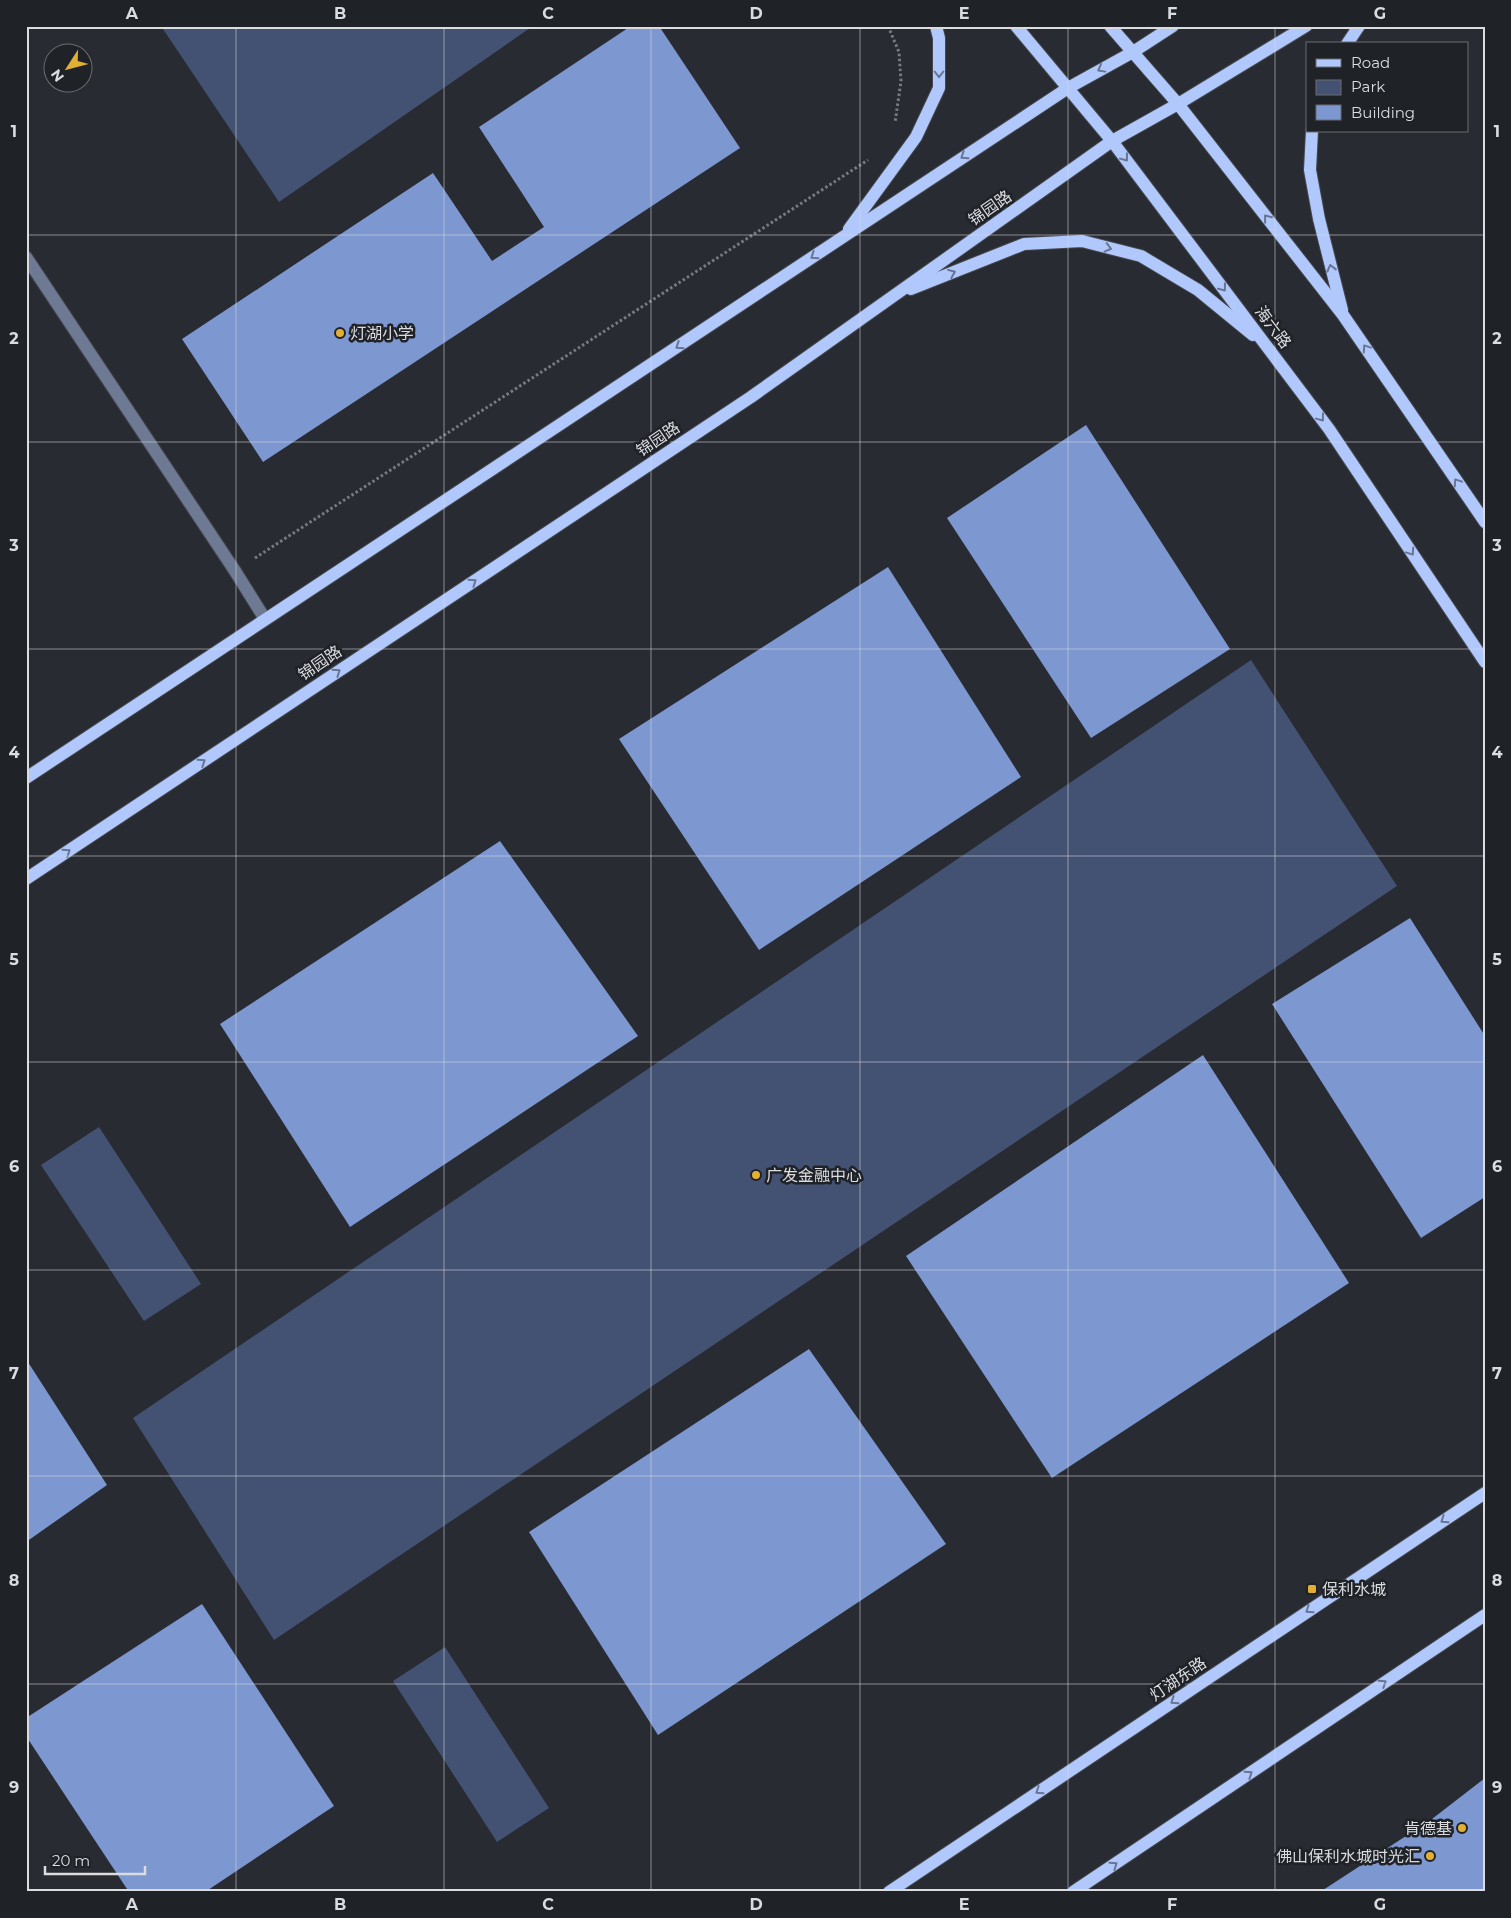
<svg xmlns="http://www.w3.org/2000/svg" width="1511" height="1918" viewBox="0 0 1511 1918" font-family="Montserrat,'Noto Sans SC',sans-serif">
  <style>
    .green { fill: #435273 }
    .building { fill: #7d97d1 }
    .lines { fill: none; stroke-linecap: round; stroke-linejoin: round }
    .minor-casing { stroke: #44474d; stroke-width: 14 }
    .major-casing { stroke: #44474d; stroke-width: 14 }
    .path { stroke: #787b80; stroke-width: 3; stroke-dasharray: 2.5 2.5; stroke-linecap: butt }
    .minor { stroke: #6e7993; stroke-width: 12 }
    .major { stroke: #b0c8fc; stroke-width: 12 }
    .oneway { stroke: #687592 }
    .grid { fill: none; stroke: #dadce0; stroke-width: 1; stroke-opacity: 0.55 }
    .poi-dot { fill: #e1af34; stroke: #1f2227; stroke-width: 2 }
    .labels { text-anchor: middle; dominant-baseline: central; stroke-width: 5; stroke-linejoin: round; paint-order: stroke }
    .street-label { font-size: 16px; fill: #dadce0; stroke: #1f2227 }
    .poi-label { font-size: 16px; fill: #dadce0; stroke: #1f2227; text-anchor: start }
    .neatline { fill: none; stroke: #dadce0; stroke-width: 2 }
    .grid-label { font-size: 16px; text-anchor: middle; font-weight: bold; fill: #dadce0 }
  </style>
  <rect width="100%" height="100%" fill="#282b31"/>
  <g class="green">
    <polygon points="161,26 533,26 279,202"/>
    <polygon points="1251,660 1397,886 274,1640 133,1418"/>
    <polygon points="99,1127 201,1284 144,1321 41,1165"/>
    <polygon points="445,1647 549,1808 497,1842 393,1681"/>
  </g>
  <g class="building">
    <polygon points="631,26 659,26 740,148 263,462 182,339 433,173 492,261 544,227 479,127"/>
    <polygon points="1086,425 1230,649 1091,738 947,518"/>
    <polygon points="888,567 1021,777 759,950 619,739"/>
    <polygon points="500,841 638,1036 350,1227 220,1024"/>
    <polygon points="1410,918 1485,1036 1485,1197 1421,1238 1272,1004"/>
    <polygon points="1203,1055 1349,1283 1052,1478 906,1256"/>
    <polygon points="809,1349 946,1544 658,1735 529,1532"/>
    <polygon points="26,1359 107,1485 26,1542"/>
    <polygon points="202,1604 334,1806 205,1892 129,1892 26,1736 26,1718"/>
    <polygon points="1485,1778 1485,1892 1320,1892 1432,1819"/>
  </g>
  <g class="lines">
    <defs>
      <polyline id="minor" points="26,257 235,571 265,619"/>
      <g id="major">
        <polyline points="1016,26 1112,141 1329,429 1485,662"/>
        <polyline points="1110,26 1178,104 1343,315 1485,522"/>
        <polyline points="1347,44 1359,26"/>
        <polyline points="1312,131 1310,170 1319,219 1342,310"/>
        <polyline points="849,229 916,137 939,88 939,38 936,26"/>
        <polyline points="911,289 1024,244 1082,241 1141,256 1198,290 1253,335"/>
        <polyline points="26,778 1068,88 1133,52 1173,26"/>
        <polyline points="26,879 751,397 1112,141 1178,104 1306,26"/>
        <polyline points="889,1892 1485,1493"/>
        <polyline points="1073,1892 1485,1615"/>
      </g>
    </defs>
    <use href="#minor" class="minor-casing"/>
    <use href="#major" class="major-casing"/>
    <g class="path">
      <polyline points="888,26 899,52 901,81 895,123"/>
      <polyline points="255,558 868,160"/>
    </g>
    <use href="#minor" class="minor"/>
    <use href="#major" class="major"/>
  </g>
  <defs><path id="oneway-chevron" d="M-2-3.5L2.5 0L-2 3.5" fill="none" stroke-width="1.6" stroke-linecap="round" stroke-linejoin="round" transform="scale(1.25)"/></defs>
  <g class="oneway">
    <use href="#oneway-chevron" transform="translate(1101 69) rotate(151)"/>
    <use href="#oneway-chevron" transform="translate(939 74) rotate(90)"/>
    <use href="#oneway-chevron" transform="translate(964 156) rotate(146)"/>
    <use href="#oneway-chevron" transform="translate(1125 158) rotate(53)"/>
    <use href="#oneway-chevron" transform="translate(1267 218) rotate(-128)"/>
    <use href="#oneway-chevron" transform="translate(1108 248) rotate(14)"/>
    <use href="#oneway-chevron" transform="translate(814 256) rotate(146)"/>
    <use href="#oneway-chevron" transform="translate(1331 268) rotate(-104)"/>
    <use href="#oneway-chevron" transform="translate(952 273) rotate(-22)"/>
    <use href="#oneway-chevron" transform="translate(1223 288) rotate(53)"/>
    <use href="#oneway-chevron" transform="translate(679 346) rotate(146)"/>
    <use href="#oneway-chevron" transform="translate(1366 348) rotate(-124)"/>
    <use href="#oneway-chevron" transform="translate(1321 418) rotate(53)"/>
    <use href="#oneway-chevron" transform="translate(1457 482) rotate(-124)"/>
    <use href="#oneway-chevron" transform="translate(1411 552) rotate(56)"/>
    <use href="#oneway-chevron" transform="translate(473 582) rotate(-34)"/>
    <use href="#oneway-chevron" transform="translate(337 672) rotate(-34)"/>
    <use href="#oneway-chevron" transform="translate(202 762) rotate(-34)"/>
    <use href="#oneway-chevron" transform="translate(67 852) rotate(-34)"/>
    <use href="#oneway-chevron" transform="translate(1444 1520) rotate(146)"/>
    <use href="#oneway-chevron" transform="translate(1309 1610) rotate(146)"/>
    <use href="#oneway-chevron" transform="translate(1383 1683) rotate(-34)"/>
    <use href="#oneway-chevron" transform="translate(1174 1701) rotate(146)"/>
    <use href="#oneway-chevron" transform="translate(1249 1774) rotate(-34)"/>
    <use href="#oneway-chevron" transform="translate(1039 1791) rotate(146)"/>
    <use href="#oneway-chevron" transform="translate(1114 1865) rotate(-34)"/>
  </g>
  <path class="grid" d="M236,26V1892M444,26V1892M651,26V1892M860,26V1892M1068,26V1892M1275,26V1892M26,235H1485M26,442H1485M26,649H1485M26,856H1485M26,1062H1485M26,1270H1485M26,1476H1485M26,1684H1485"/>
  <g class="poi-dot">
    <circle cx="340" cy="333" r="5"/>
    <circle cx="756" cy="1175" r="5"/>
    <rect x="1307" y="1584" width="10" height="10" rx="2.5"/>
    <circle cx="1462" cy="1828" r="5"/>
    <circle cx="1430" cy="1856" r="5"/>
  </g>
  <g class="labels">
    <g class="street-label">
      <text transform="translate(990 208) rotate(-35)">锦园路</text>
      <text transform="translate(1273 327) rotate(53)">海六路</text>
      <text transform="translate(658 439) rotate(-34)">锦园路</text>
      <text transform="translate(320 663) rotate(-34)">锦园路</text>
      <text transform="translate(1178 1679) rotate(-34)">灯湖东路</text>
    </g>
    <g class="poi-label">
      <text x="350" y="333">灯湖小学</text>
      <text x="766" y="1175">广发金融中心</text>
      <text x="1322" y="1589">保利水城</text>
      <text x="1452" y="1828" text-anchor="end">肯德基</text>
      <text x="1420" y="1856" text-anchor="end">佛山保利水城时光汇</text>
    </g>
  </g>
  <rect width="1511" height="1918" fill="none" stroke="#1f2227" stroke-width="55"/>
  <rect x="1306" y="42" width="162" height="90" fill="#1f2227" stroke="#6a6c71"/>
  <rect x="1316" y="59" width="25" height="8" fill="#b0c8fc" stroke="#6a6c71"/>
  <text x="1351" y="68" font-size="15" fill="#dadce0">Road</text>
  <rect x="1316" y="80" width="25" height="15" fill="#435273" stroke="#6a6c71"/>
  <text x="1351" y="92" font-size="15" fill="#dadce0">Park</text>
  <rect x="1316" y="105" width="25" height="15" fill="#7d97d1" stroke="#6a6c71"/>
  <text x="1351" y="118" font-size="15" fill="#dadce0">Building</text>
  <g transform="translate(68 68) rotate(234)"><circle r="24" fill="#1f2227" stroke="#6a6c71"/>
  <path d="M0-4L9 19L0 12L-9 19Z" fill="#e1af34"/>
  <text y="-8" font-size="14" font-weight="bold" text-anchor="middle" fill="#dadce0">N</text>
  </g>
  <path d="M45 1866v8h100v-8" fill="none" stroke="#dadce0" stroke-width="2.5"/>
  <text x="52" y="1866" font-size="15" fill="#dadce0" stroke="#1f2227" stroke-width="4" paint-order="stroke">20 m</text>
  <rect x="28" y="28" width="1456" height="1862" class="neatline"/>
  <g class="grid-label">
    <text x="132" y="19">A</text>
    <text x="340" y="19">B</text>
    <text x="548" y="19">C</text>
    <text x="756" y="19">D</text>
    <text x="964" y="19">E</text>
    <text x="1172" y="19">F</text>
    <text x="1380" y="19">G</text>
    <text x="14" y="137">1</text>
    <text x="1497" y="137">1</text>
    <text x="14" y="344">2</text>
    <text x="1497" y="344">2</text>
    <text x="14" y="551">3</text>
    <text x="1497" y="551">3</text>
    <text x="14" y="758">4</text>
    <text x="1497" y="758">4</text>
    <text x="14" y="965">5</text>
    <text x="1497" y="965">5</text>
    <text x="14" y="1172">6</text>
    <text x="1497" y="1172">6</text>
    <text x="14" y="1379">7</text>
    <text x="1497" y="1379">7</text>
    <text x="14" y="1586">8</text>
    <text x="1497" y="1586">8</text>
    <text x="14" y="1793">9</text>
    <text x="1497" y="1793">9</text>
    <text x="132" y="1910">A</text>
    <text x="340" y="1910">B</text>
    <text x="548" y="1910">C</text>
    <text x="756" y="1910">D</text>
    <text x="964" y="1910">E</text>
    <text x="1172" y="1910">F</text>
    <text x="1380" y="1910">G</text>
  </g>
</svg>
